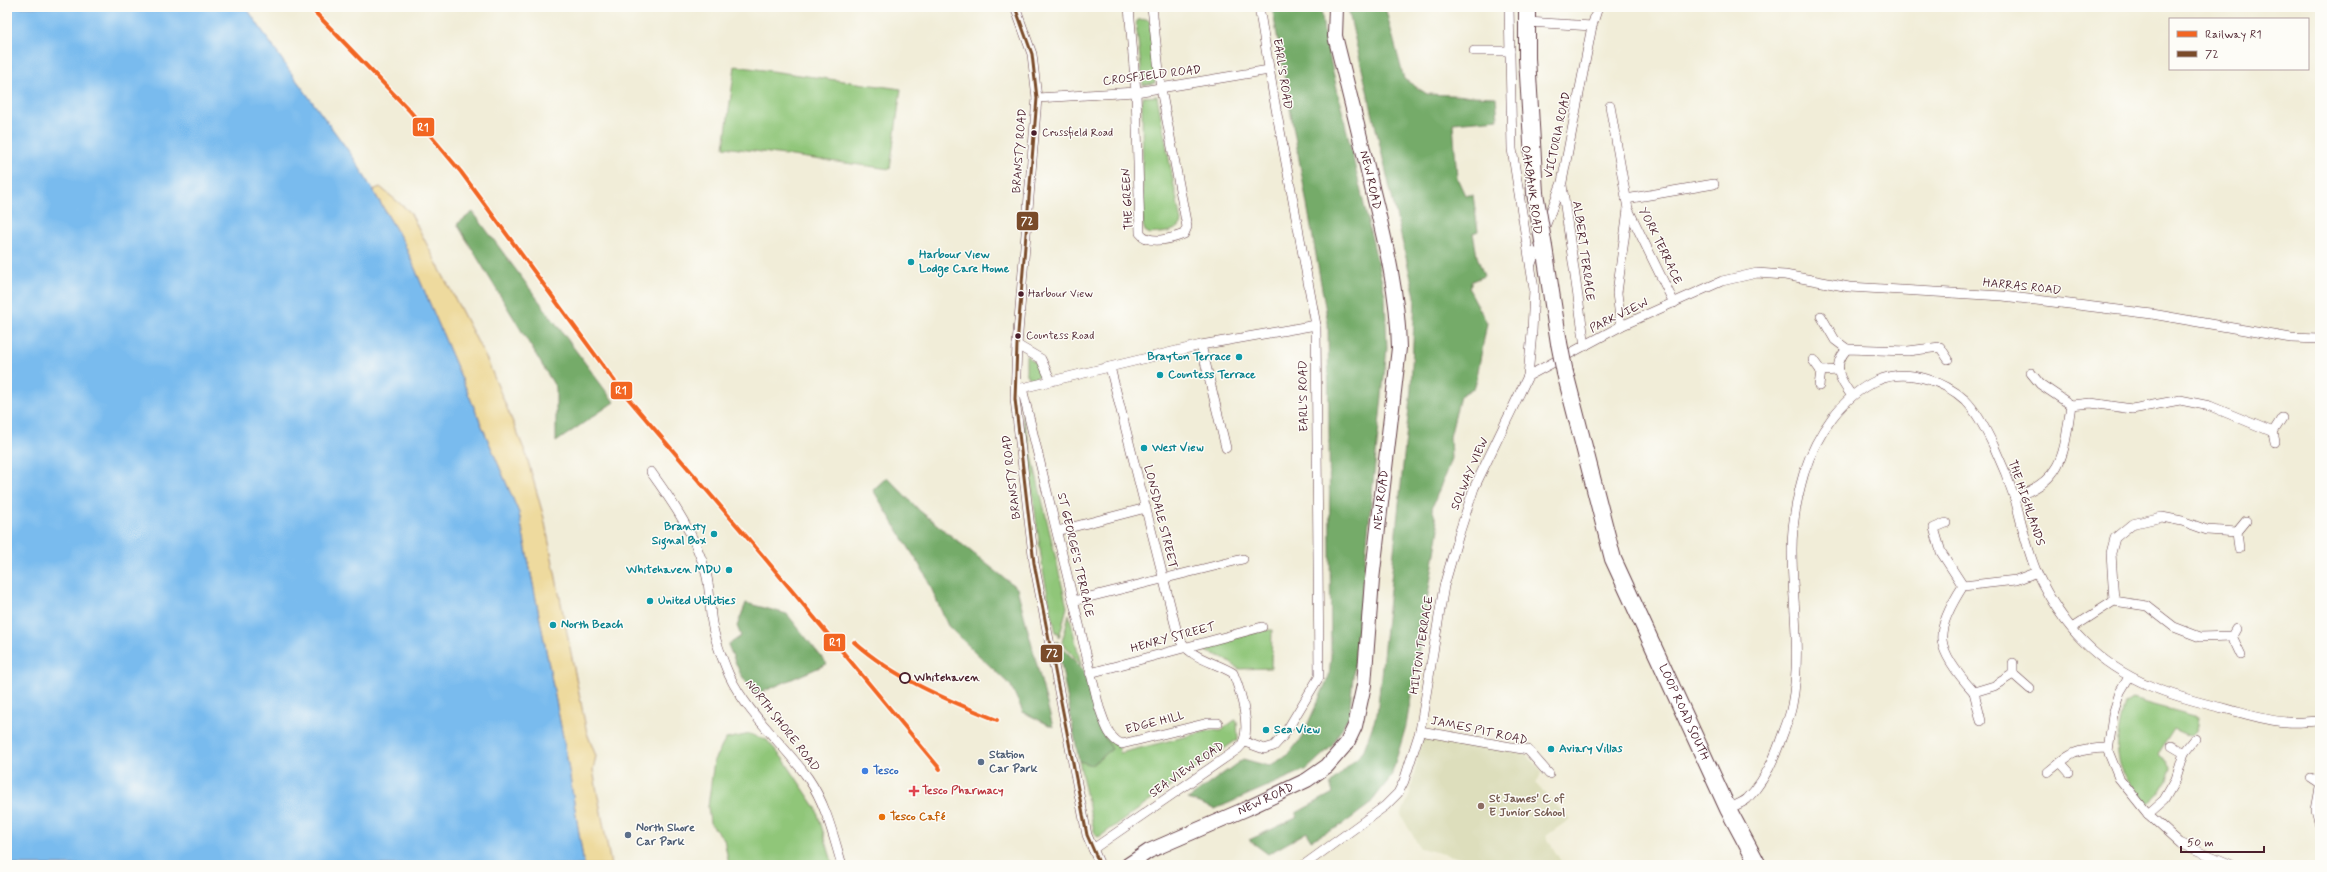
<svg xmlns="http://www.w3.org/2000/svg" width="2327" height="872" viewBox="0 0 2327 872" font-family="Mynerve,sans-serif">
  <style>
    .built { fill: #dddebc }
    .green { fill: #90c679; stroke: #6d7252 }
    .forest { fill: #74ab69; stroke: #5f654a }
    .sand { fill: #eeda9e; stroke: #9c7c64 }
    .water { fill: #79bbee; stroke: #626d8c }
    .lines { fill: none; stroke-linecap: round; stroke-linejoin: round }
    .street-casing { stroke: #633e45; stroke-width: 10 }
    .primary-casing { stroke: #633e45; stroke-width: 16 }
    .highway-casing { stroke: #633e45; stroke-width: 18 }
    .street { stroke: #fff; stroke-width: 9 }
    .primary { stroke: #fff; stroke-width: 14 }
    .highway { stroke: #fff; stroke-width: 16 }
    .rail-casing { stroke: #4a1f2b; stroke-width: 4.5 }
    .rail { stroke: #fdfcf7; stroke-width: 3; stroke-dasharray: 9; stroke-linecap: butt }
    .highway-bridge-casing { stroke: #633e45; stroke-width: 18; stroke-linecap: butt }
    .highway-bridge { stroke: #fff; stroke-width: 16 }
    .bus-1-casing { stroke: #fdfcf7; stroke-width: 6 }
    .bus-1 { stroke: #7a4b2a; stroke-width: 3 }
    .rail-1-casing { stroke: #fdfcf7; stroke-width: 7 }
    .rail-1 { stroke: #f26522; stroke-width: 4 }
    .bus-dot { fill: #4a1f2b; stroke: #fdfcf7; stroke-width: 1.5 }
    .culture-dot { fill: #0f9aa8; stroke: #fdfcf7; stroke-width: 1.5 }
    .stop-dot { fill: #fdfcf7; stroke: #4a1f2b; stroke-width: 2 }
    .service-dot { fill: #5c6f8a; stroke: #fdfcf7; stroke-width: 1.5 }
    .shop-dot { fill: #3f7fe0; stroke: #fdfcf7; stroke-width: 1.5 }
    .health-dot { fill: #e0444e; stroke: #fdfcf7; stroke-width: 1.5 }
    .education-dot { fill: #8d6e63; stroke: #fdfcf7; stroke-width: 1.5 }
    .food-dot { fill: #e8710a; stroke: #fdfcf7; stroke-width: 1.5 }
    .labels { text-anchor: middle; dominant-baseline: central; stroke-width: 3; stroke-linejoin: round; paint-order: stroke }
    .bus-label { font-size: 11px; fill: #4a1f2b; stroke: #fdfcf7; text-anchor: start }
    .street-label { font-size: 12px; fill: #4a1f2b; stroke: #fdfcf7 }
    .culture-label { font-size: 12px; font-weight: bold; fill: #0d838f; stroke: #fdfcf7; text-anchor: start }
    .stop-label { font-size: 12px; font-weight: bold; fill: #4a1f2b; stroke: #fdfcf7; text-anchor: start }
    .service-label { font-size: 12px; font-weight: bold; fill: #4e5e75; stroke: #fdfcf7; text-anchor: start }
    .shop-label { font-size: 12px; font-weight: bold; fill: #366cbe; stroke: #fdfcf7; text-anchor: start }
    .health-label { font-size: 12px; font-weight: bold; fill: #be3a42; stroke: #fdfcf7; text-anchor: start }
    .education-label { font-size: 12px; font-weight: bold; fill: #785e54; stroke: #fdfcf7; text-anchor: start }
    .food-label { font-size: 12px; font-weight: bold; fill: #c56008; stroke: #fdfcf7; text-anchor: start }
    .line-badge { stroke: #fdfcf7; stroke-width: 1.5 }
    .badge-label { font-size: 11px; text-anchor: middle; font-weight: bold; fill: #fff }
  </style>
  <rect width="100%" height="100%" fill="#fdfcf7"/>
  <filter id="ink" filterUnits="userSpaceOnUse"><feTurbulence type="fractalNoise" baseFrequency=".025" numOctaves="2"/><feDisplacementMap in="SourceGraphic" scale="8" xChannelSelector="R" yChannelSelector="G"/><feConvolveMatrix kernelMatrix="1 2 1 2 8 2 1 2 1" color-interpolation-filters="sRGB"/></filter>
  <filter id="wash" filterUnits="userSpaceOnUse"><feTurbulence type="fractalNoise" baseFrequency=".012" numOctaves="4" result="noise"/><feDisplacementMap in="SourceGraphic" scale="16" xChannelSelector="R" yChannelSelector="G"/><feGaussianBlur stdDeviation="0.9" result="paint"/><feColorMatrix in="noise" values="0 0 0 0 0 0 0 0 0 0 0 0 0 0 0 0 0 1.4 0 .05"/><feComposite in="paint" operator="in"/></filter>
  <g filter="url(#wash)">
    <rect width="100%" height="100%" fill="#f1edd8"/>
    <polygon class="built" points="1423,734 1526,754 1542,771 1536,784 1570,819 1546,836 1563,865 1488,865 1420,848 1401,815 1409,797"/>
    <g class="green">
      <polygon points="1147,19 1150,22 1155,83 1143,85 1136,23 1138,20"/>
      <polygon points="735,66 901,89 890,169 724,147"/>
      <path d="M1157,96L1181,222C1176,234 1161,232 1150,234L1145,231L1143,225L1142,97Z"/>
      <polygon points="1026,355 1038,365 1041,375 1031,380 1026,373"/>
      <polygon points="1022,413 1067,607 1059,638 1058,632 1056,633 1043,571"/>
      <polygon points="1069,614 1081,665 1062,642"/>
      <polygon points="1265,630 1272,630 1271,668 1239,669 1222,657 1196,648"/>
      <path d="M2132,699L2198,717L2196,731L2190,736L2174,729L2158,754L2167,761L2171,768C2166,784 2162,796 2147,805C2139,794 2130,784 2123,772C2113,752 2119,723 2125,703Z"/>
      <polygon points="1235,720 1237,721 1238,739 1102,835 1098,837 1095,835 1079,761 1092,764 1112,749 1101,731 1104,731 1110,740 1119,747 1120,753 1212,730 1220,731"/>
      <polygon points="750,734 767,740 784,760 816,808 833,865 729,865 724,839 710,823 708,807 714,760 726,739"/>
    </g>
    <g class="forest">
      <polygon points="1272,7 1321,7 1324,33 1385,295 1387,348 1349,716 1331,747 1307,769 1215,809 1188,799 1243,759 1269,766 1288,755 1302,737 1329,676 1331,656 1328,323"/>
      <polygon points="1349,7 1385,7 1404,79 1427,94 1496,97 1498,119 1453,123 1457,178 1465,195 1473,195 1478,231 1473,233 1477,256 1484,276 1472,281 1469,289 1487,323 1475,387 1460,396 1450,437 1451,459 1432,508 1439,529 1406,726 1391,777 1369,805 1342,825 1311,840 1307,832 1268,854 1249,840 1298,817 1296,813 1333,793 1330,784 1363,752 1377,714 1411,389 1415,296 1349,13"/>
      <polygon points="473,212 614,402 556,442 556,388 457,224"/>
      <polygon points="887,477 920,511 1017,588 1053,727 1023,712 1011,686 948,626 925,574 873,490"/>
      <polygon points="746,603 787,614 827,664 755,695 740,673 728,645 741,636 737,626"/>
      <polygon points="1057,641 1084,671 1096,712 1094,713 1101,731 1112,749 1092,765 1079,761"/>
    </g>
    <polygon class="sand" points="380,187 410,212 487,360 526,454 544,518 587,733 596,756 593,770 611,865 584,865 566,752 519,513 404,243 373,190"/>
    <polygon class="water" points="7,7 246,7 289,70 353,157 404,243 519,513 566,752 584,865 7,865"/>
  </g>
  <g filter="url(#ink)">
    <g class="lines">
      <defs>
        <g id="street">
          <polyline points="1015,7 1032,54 1037,98 1017,345 1015,399 1034,563 1087,835 1100,865"/>
          <path d="M1129,7L1136,92L1140,233C1149,245 1171,239 1184,234L1187,227L1161,89L1152,7"/>
          <polyline points="1527,22 1592,26"/>
          <polyline points="1474,51 1510,51"/>
          <polyline points="1037,98 1136,92 1269,70"/>
          <polyline points="1610,106 1628,209 1674,303"/>
          <polyline points="1562,185 1585,346"/>
          <polyline points="1626,199 1714,184"/>
          <polyline points="1531,264 1562,182 1592,26 1598,7"/>
          <polyline points="1821,316 1835,340 1847,349"/>
          <polyline points="1621,326 1617,293 1628,209"/>
          <polyline points="1017,345 1041,359 1051,381"/>
          <polyline points="1201,345 1226,448"/>
          <polyline points="1813,360 1821,371 1839,370"/>
          <polyline points="2031,373 2040,384 2071,405"/>
          <polyline points="1528,376 1621,326 1722,281 1757,273 1785,275 1849,287 2003,296 2152,314 2291,338 2320,339"/>
          <polyline points="1819,386 1821,371"/>
          <path d="M1022,388L1099,707C1104,720 1108,739 1122,744L1208,723H1218"/>
          <polyline points="1018,389 1201,345 1316,325"/>
          <path d="M1852,396C1840,380 1831,366 1847,349L1908,351L1940,347L1948,359"/>
          <polyline points="2273,432 2275,442"/>
          <path d="M651,472C674,504 695,535 706,573C711,591 709,606 712,623C715,641 722,658 729,675C748,715 783,743 808,778C826,804 833,835 842,865"/>
          <path d="M2014,497C2065,481 2064,451 2071,405L2091,403L2132,409L2180,400L2210,406L2273,432L2282,418"/>
          <polyline points="1946,523 1934,528 1941,552 1963,586"/>
          <polyline points="1057,531 1146,508"/>
          <polyline points="2237,532 2239,549"/>
          <polyline points="1073,601 1243,559"/>
          <polyline points="2114,601 2111,553 2115,538 2132,524 2162,517 2182,521 2207,530 2237,532 2246,521"/>
          <polyline points="2072,628 2114,601 2147,606 2174,627 2200,637 2232,636 2236,629"/>
          <polyline points="2232,636 2241,655"/>
          <polyline points="2013,663 2013,674"/>
          <polyline points="1090,673 1262,627"/>
          <polyline points="2129,677 2120,692 2113,714 2108,751 2119,778 2148,814 2180,843 2232,865"/>
          <path d="M2030,689L2013,674L1994,686L1974,692C1963,680 1944,657 1942,640C1940,623 1954,600 1963,586L2016,580L2037,572"/>
          <polyline points="1974,692 1981,721"/>
          <polyline points="1420,731 1528,750 1549,774"/>
          <polyline points="1245,742 1264,749 1274,746 1284,735 1319,677 1316,325 1274,98 1259,7"/>
          <polyline points="2172,746 2184,753"/>
          <polyline points="2060,762 2069,772"/>
          <path d="M2048,772C2072,752 2076,749 2108,748"/>
          <polyline points="2311,778 2320,784"/>
          <polyline points="2320,788 2316,810 2320,825"/>
          <path d="M1728,809C1734,806 1742,803 1747,799C1763,783 1773,762 1780,742C1784,730 1790,717 1792,705C1802,654 1792,601 1792,550C1792,524 1797,497 1804,473C1816,436 1841,396 1878,380C1893,374 1911,374 1927,379C1941,383 1954,390 1965,400C1985,420 2006,472 2015,499C2022,524 2027,550 2037,573C2049,598 2065,623 2084,642C2123,682 2174,697 2227,709C2246,714 2267,721 2287,722C2298,723 2309,721 2320,721"/>
          <polyline points="2148,814 2164,800 2176,779 2184,753 2195,739"/>
          <path d="M1093,849L1238,749C1255,735 1240,690 1233,673C1213,661 1189,659 1178,636L1110,367"/>
          <polyline points="1304,865 1385,806 1398,793 1404,781 1420,731 1444,586 1459,534 1474,488 1528,376 1532,332 1534,289 1512,149 1509,7"/>
        </g>
        <g id="primary">
          <path id="s1" d="M1128,865L1149,851L1248,808L1307,780L1327,766L1347,743L1355,726L1364,685L1372,580L1399,348C1398,294 1386,244 1373,192C1361,140 1348,88 1335,36L1336,7"/>
        </g>
        <g id="highway">
          <polyline points="1527,7 1527,58 1535,193"/>
          <polyline points="1544,247 1559,343"/>
          <path id="s2" d="M1565,373L1613,559L1728,809L1758,865"/>
        </g>
      </defs>
      <use href="#street" class="street-casing"/>
      <use href="#primary" class="primary-casing"/>
      <use href="#highway" class="highway-casing"/>
      <use href="#street" class="street"/>
      <use href="#primary" class="primary"/>
      <use href="#highway" class="highway"/>
      <defs>
        <g id="rail">
          <polyline points="310,7 409,110 461,172 621,390 718,503"/>
          <polyline points="763,556 940,769"/>
        </g>
      </defs>
      <use href="#rail" class="rail-casing"/>
      <use href="#rail" class="rail"/>
      <defs>
        <g id="highway-bridge">
          <polyline points="1535,193 1544,247"/>
          <polyline points="1559,343 1565,373"/>
        </g>
      </defs>
      <use href="#highway-bridge" class="highway-bridge-casing"/>
      <use href="#highway-bridge" class="highway-bridge"/>
      <defs>
        <polyline id="bus-1" points="1015,7 1032,54 1037,98 1017,345 1015,399 1034,563 1087,835 1100,865"/>
      </defs>
      <use href="#bus-1" class="bus-1-casing"/>
      <use href="#bus-1" class="bus-1"/>
      <defs>
        <g id="rail-1">
          <polyline points="310,7 409,110 461,172 621,390 763,556 940,769"/>
          <path d="M854,642C894,678 947,700 997,720"/>
        </g>
      </defs>
      <use href="#rail-1" class="rail-1-casing"/>
      <use href="#rail-1" class="rail-1"/>
    </g>
  </g>
  <g class="bus-dot">
    <circle cx="1034" cy="133" r="3.5"/>
    <circle cx="1021" cy="294" r="3.5"/>
    <circle cx="1018" cy="336" r="3.5"/>
  </g>
  <g class="culture-dot">
    <circle cx="911" cy="262" r="4"/>
    <circle cx="1239" cy="357" r="4"/>
    <circle cx="1160" cy="375" r="4"/>
    <circle cx="1144" cy="448" r="4"/>
    <circle cx="714" cy="534" r="4"/>
    <circle cx="729" cy="570" r="4"/>
    <circle cx="650" cy="601" r="4"/>
    <circle cx="553" cy="625" r="4"/>
    <circle cx="1266" cy="730" r="4"/>
    <circle cx="1551" cy="749" r="4"/>
  </g>
  <circle class="stop-dot" cx="905" cy="678" r="5"/>
  <g class="service-dot">
    <circle cx="981" cy="762" r="4"/>
    <circle cx="628" cy="835" r="4"/>
  </g>
  <circle class="shop-dot" cx="865" cy="771" r="4"/>
  <path class="health-dot" d="M912 785h4v4h4v4h-4v4h-4v-4h-4v-4h4z"/>
  <circle class="education-dot" cx="1481" cy="806" r="4"/>
  <circle class="food-dot" cx="882" cy="817" r="4"/>
  <g class="labels">
    <g class="bus-label">
      <text x="1042" y="133">Crossfield Road</text>
      <text x="1028" y="294">Harbour View</text>
      <text x="1026" y="336">Countess Road</text>
    </g>
    <g class="street-label">
      <text transform="translate(1282 74) rotate(81)">EARL'S ROAD</text>
      <text transform="translate(1152 76) rotate(-7)">CROSFIELD ROAD</text>
      <text transform="translate(1558 135) rotate(-78)">VICTORIA ROAD</text>
      <text transform="translate(1020 151) rotate(-86)">BRANSTY ROAD</text>
      <text transform="translate(1370 180) rotate(77)">NEW ROAD</text>
      <text transform="translate(1531 190) rotate(82)">OAKBANK ROAD</text>
      <text transform="translate(1128 199) rotate(-93)">THE GREEN</text>
      <text transform="translate(1660 246) rotate(64)">YORK TERRACE</text>
      <text transform="translate(1583 251) rotate(82)">ALBERT TERRACE</text>
      <text transform="translate(2022 287) rotate(6)">HARRAS ROAD</text>
      <text transform="translate(1619 316) rotate(-26)">PARK VIEW</text>
      <text transform="translate(1304 396) rotate(-91)">EARL'S ROAD</text>
      <text transform="translate(1470 474) rotate(-67)">SOLWAY VIEW</text>
      <text transform="translate(1012 477) rotate(-97)">BRANSTY ROAD</text>
      <text stroke="none"><textPath href="#s1" startOffset="500">NEW ROAD</textPath></text>
      <text transform="translate(2026 503) rotate(71)">THE HIGHLANDS</text>
      <text transform="translate(1160 517) rotate(76)">LONSDALE STREET</text>
      <text transform="translate(1075 555) rotate(77)">ST GEORGE'S TERRACE</text>
      <text transform="translate(1173 638) rotate(-15)">HENRY STREET</text>
      <text transform="translate(1422 645) rotate(-81)">HILTON TERRACE</text>
      <text stroke="none"><textPath href="#s2" startOffset="361">LOOP ROAD SOUTH</textPath></text>
      <text transform="translate(1155 723) rotate(-14)">EDGE HILL</text>
      <text transform="translate(782 726) rotate(52)">NORTH SHORE ROAD</text>
      <text transform="translate(1479 731) rotate(12)">JAMES PIT ROAD</text>
      <text transform="translate(1187 770) rotate(-35)">SEA VIEW ROAD</text>
      <text stroke="none"><textPath href="#s1" startOffset="153">NEW ROAD</textPath></text>
    </g>
    <g class="culture-label">
      <text x="919" y="255">Harbour View<tspan x="919" dy="14">Lodge Care Home</tspan></text>
      <text x="1231" y="357" text-anchor="end">Brayton Terrace</text>
      <text x="1168" y="375">Countess Terrace</text>
      <text x="1152" y="448">West View</text>
      <text x="706" y="527" text-anchor="end">Bransty<tspan x="706" dy="14">Signal Box</tspan></text>
      <text x="721" y="570" text-anchor="end">Whitehaven MDU</text>
      <text x="658" y="601">United Utilities</text>
      <text x="561" y="625">North Beach</text>
      <text x="1274" y="730">Sea View</text>
      <text x="1559" y="749">Aviary Villas</text>
    </g>
    <g class="stop-label">
      <text x="914" y="678">Whitehaven</text>
    </g>
    <g class="service-label">
      <text x="989" y="755">Station<tspan x="989" dy="14">Car Park</tspan></text>
      <text x="636" y="828">North Shore<tspan x="636" dy="14">Car Park</tspan></text>
    </g>
    <g class="shop-label">
      <text x="873" y="771">Tesco</text>
    </g>
    <g class="health-label">
      <text x="922" y="791">Tesco Pharmacy</text>
    </g>
    <g class="education-label">
      <text x="1489" y="799">St James' C of<tspan x="1489" dy="14">E Junior School</tspan></text>
    </g>
    <g class="food-label">
      <text x="890" y="817">Tesco Café</text>
    </g>
  </g>
  <g class="line-badge">
    <rect x="412" y="117" width="23" height="20" rx="4" fill="#f26522"/>
    <rect x="1016" y="211" width="23" height="20" rx="4" fill="#7a4b2a"/>
    <rect x="610" y="381" width="23" height="19" rx="4" fill="#f26522"/>
    <rect x="823" y="633" width="23" height="19" rx="4" fill="#f26522"/>
    <rect x="1040" y="644" width="23" height="19" rx="4" fill="#7a4b2a"/>
  </g>
  <g class="badge-label">
    <text x="423" y="131">R1</text>
    <text x="1027" y="225">72</text>
    <text x="621" y="394">R1</text>
    <text x="835" y="646">R1</text>
    <text x="1052" y="657">72</text>
  </g>
  <rect width="2327" height="872" fill="none" stroke="#fdfcf7" stroke-width="24"/>
  <rect x="2169" y="18" width="140" height="52" fill="#fdfcf7" stroke="#b5a4a5"/>
  <rect x="2177" y="31" width="20" height="6" fill="#f26522" stroke="#b5a4a5"/>
  <text x="2205" y="38" font-size="12" fill="#4a1f2b">Railway R1</text>
  <rect x="2177" y="51" width="20" height="6" fill="#7a4b2a" stroke="#b5a4a5"/>
  <text x="2205" y="58" font-size="12" fill="#4a1f2b">72</text>
  <path d="M2181 846v6h83v-6" fill="none" stroke="#4a1f2b" stroke-width="2"/>
  <text x="2187" y="846" font-size="12" fill="#4a1f2b" stroke="#fdfcf7" stroke-width="3" paint-order="stroke">50 m</text>
</svg>
